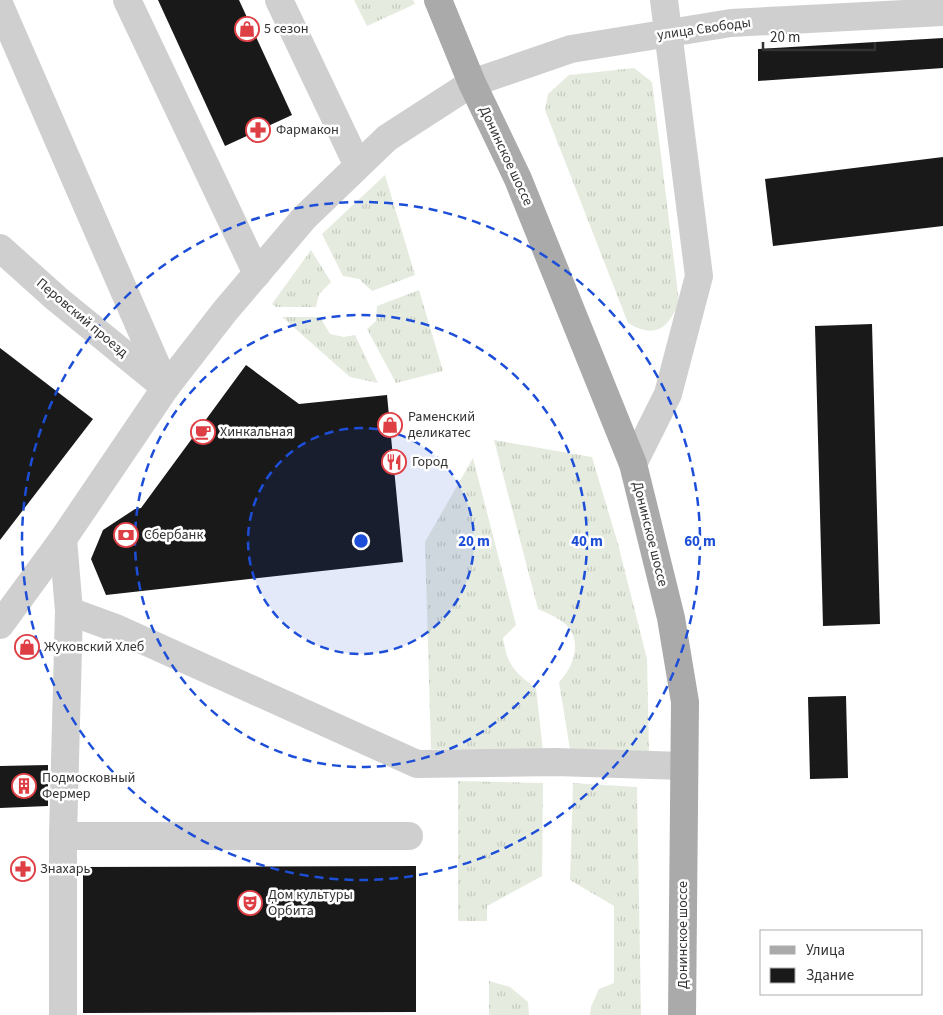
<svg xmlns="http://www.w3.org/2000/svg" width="943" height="1015" viewBox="0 0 943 1015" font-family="'Source Sans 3',sans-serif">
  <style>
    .grass { fill: url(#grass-tufts) }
    .building { fill: #191919 }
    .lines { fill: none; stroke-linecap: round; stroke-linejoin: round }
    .minor { stroke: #cfcfcf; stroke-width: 28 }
    .major { stroke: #aaa; stroke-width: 28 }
    .ring { fill: none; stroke: #1d4ed8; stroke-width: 2.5; stroke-dasharray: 9 6 }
    .labels { text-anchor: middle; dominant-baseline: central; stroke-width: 5; stroke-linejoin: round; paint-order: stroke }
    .poi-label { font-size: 14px; fill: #323232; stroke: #fff; text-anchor: start }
    .street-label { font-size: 14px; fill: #323232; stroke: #fff }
    .centre { fill: #1d4ed8; stroke: #fff; stroke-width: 2.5 }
    .ring-label { font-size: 15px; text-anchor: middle; font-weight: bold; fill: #1d4ed8; stroke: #fff; stroke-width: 5; stroke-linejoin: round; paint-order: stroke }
  </style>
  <defs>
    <pattern id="grass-tufts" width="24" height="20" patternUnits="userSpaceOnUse" patternTransform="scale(1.25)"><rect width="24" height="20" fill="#e5ebde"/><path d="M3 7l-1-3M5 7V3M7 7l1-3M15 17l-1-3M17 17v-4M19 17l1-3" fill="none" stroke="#c5cabf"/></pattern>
  </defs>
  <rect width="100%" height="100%" fill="#fff"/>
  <g class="grass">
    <polygon points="354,0 413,0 415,4 367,26"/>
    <path d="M634,68L652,82L679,302C668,329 655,339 628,323L545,110L548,94L569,75Z"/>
    <polygon points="385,175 415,275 372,291 359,279 343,276 322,234"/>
    <polygon points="311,250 331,282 319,294 316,307 276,307 272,304"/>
    <polygon points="419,290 443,371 396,383 367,329 376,321 377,306"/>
    <polygon points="282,317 320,317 330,334 344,337 355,335 378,383 350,377"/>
    <path d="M494,440L592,457L618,544L647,659L649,752L570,749L559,682C571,670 581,648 571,631C565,620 549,614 538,609Z"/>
    <path d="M473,458L516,625L503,638C507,664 514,673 536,688L543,751L431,749L425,542Z"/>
    <polygon points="458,781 543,783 542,876 487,906 487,921 458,921"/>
    <polygon points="573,783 637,787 641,1015 590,1015 591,1007 599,989 614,983 614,906 570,880"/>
    <polygon points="489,981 510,987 528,1002 529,1015 489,1015"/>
  </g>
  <g class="building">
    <polygon points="158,0 239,0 292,115 225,146"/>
    <polygon points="943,38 943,68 758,81 758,49"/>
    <polygon points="943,157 943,226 773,246 765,179"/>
    <polygon points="872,324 880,624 823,626 815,326"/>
    <polygon points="0,348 93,419 0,540"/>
    <polygon points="246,365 299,404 387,395 403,562 106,595 91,559 103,530 135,509 141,508"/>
    <polygon points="846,696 848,778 810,779 808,697"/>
    <polygon points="48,765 48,806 0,808 0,766"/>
    <polygon points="416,866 416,1012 83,1013 83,867"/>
  </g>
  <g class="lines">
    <g class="minor">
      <polyline points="127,0 257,274"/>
      <polyline points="279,0 357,164"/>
      <polyline points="0,6 166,387"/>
      <polyline points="0,248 57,299 161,384"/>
      <polyline points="633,464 668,394 699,276 664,0"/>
      <polyline points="69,611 118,629 417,764 555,762 684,766"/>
      <polyline points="0,625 63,539 166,387 225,311 304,218 387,138 472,83 571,49 731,23 943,12"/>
      <polyline points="63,836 409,836"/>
      <polyline points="63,1015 63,836 69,611 63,539"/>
    </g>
    <polyline class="major" points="438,0 472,83 518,179 633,464 671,618 685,702 682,1015"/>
  </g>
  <circle cx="361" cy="541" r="113" fill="#1d4ed8" fill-opacity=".12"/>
  <g class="ring">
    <circle cx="361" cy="541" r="113"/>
    <circle cx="361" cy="541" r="226"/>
    <circle cx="361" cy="541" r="339"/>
  </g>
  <defs>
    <symbol id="shop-ring" viewBox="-11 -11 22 22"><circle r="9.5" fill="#fff" stroke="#de3f45" stroke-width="1.5"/><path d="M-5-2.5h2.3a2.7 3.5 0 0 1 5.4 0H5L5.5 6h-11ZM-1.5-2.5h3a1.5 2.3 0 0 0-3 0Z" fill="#de3f45"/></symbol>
    <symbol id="pharmacy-ring" viewBox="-11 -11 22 22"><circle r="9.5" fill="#fff" stroke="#de3f45" stroke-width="1.5"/><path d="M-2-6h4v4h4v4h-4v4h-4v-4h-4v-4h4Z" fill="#de3f45"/></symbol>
    <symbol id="cafe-ring" viewBox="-11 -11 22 22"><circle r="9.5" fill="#fff" stroke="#de3f45" stroke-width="1.5"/><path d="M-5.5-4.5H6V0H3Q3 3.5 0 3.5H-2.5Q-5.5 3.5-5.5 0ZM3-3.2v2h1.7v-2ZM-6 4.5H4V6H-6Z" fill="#de3f45"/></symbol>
    <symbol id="restaurant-ring" viewBox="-11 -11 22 22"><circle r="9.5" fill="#fff" stroke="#de3f45" stroke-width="1.5"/><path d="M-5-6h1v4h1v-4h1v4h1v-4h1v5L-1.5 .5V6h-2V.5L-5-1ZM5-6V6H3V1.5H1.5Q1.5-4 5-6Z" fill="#de3f45"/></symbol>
    <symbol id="bank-ring" viewBox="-11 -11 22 22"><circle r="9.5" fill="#fff" stroke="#de3f45" stroke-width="1.5"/><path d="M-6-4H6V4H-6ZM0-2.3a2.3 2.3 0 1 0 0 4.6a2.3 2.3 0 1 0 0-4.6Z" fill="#de3f45"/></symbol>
    <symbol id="building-ring" viewBox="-11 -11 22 22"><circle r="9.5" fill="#fff" stroke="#de3f45" stroke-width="1.5"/><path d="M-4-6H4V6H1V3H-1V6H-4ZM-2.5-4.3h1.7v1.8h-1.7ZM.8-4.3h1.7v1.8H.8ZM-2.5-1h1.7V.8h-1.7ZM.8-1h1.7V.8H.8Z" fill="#de3f45"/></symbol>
    <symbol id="theatre-ring" viewBox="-11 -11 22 22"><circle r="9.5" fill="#fff" stroke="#de3f45" stroke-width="1.5"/><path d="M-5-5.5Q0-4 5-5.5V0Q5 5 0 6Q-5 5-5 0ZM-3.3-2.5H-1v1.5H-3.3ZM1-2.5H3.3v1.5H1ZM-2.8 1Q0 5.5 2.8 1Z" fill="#de3f45"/></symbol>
  </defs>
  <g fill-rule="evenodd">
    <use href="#shop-ring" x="233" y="15" width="28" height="28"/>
    <use href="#pharmacy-ring" x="244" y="116" width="28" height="28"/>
    <use href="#shop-ring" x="376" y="411" width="28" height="28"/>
    <use href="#cafe-ring" x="189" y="418" width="28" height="28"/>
    <use href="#restaurant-ring" x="380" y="448" width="28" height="28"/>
    <use href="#bank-ring" x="112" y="521" width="28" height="28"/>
    <use href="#shop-ring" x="13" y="633" width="28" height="28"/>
    <use href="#building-ring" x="10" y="772" width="28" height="28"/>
    <use href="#pharmacy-ring" x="9" y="855" width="28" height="28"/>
    <use href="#theatre-ring" x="236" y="889" width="28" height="28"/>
  </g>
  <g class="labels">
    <g class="poi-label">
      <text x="264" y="29">5 сезон</text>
      <text x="276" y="130">Фармакон</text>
      <text x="408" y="417">Раменский<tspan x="408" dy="16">деликатес</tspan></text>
      <text x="220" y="432">Хинкальная</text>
      <text x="412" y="462">Город</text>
      <text x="144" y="535">Сбербанк</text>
      <text x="44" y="647">Жуковский Хлеб</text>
      <text x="42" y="778">Подмосковный<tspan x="42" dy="16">Фермер</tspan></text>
      <text x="40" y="869">Знахарь</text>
      <text x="268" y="895">Дом культуры<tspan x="268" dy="16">Орбита</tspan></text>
    </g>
    <g class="street-label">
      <text transform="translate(704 29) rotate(-8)">улица Свободы</text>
      <text transform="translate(506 156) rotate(65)">Донинское шоссе</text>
      <text transform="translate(82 318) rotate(40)">Перовский проезд</text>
      <text transform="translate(650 534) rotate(76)">Донинское шоссе</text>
      <text transform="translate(683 935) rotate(-90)">Донинское шоссе</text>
    </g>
  </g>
  <circle cx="361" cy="541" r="8" class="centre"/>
  <g class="ring-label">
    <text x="474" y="546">20 m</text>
    <text x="587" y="546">40 m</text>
    <text x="700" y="546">60 m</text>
  </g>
  <rect x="760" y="930" width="162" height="65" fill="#ffffff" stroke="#adadad"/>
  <rect x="770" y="946" width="25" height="8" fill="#aaaaaa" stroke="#adadad"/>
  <text x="806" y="955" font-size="15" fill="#323232">Улица</text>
  <rect x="770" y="968" width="25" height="15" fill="#191919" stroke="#adadad"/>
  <text x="806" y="980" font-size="15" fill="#323232">Здание</text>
  <path d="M763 42v8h112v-8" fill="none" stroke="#323232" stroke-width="2.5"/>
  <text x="770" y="42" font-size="15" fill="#323232" stroke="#ffffff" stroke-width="4" paint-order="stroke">20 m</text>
</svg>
